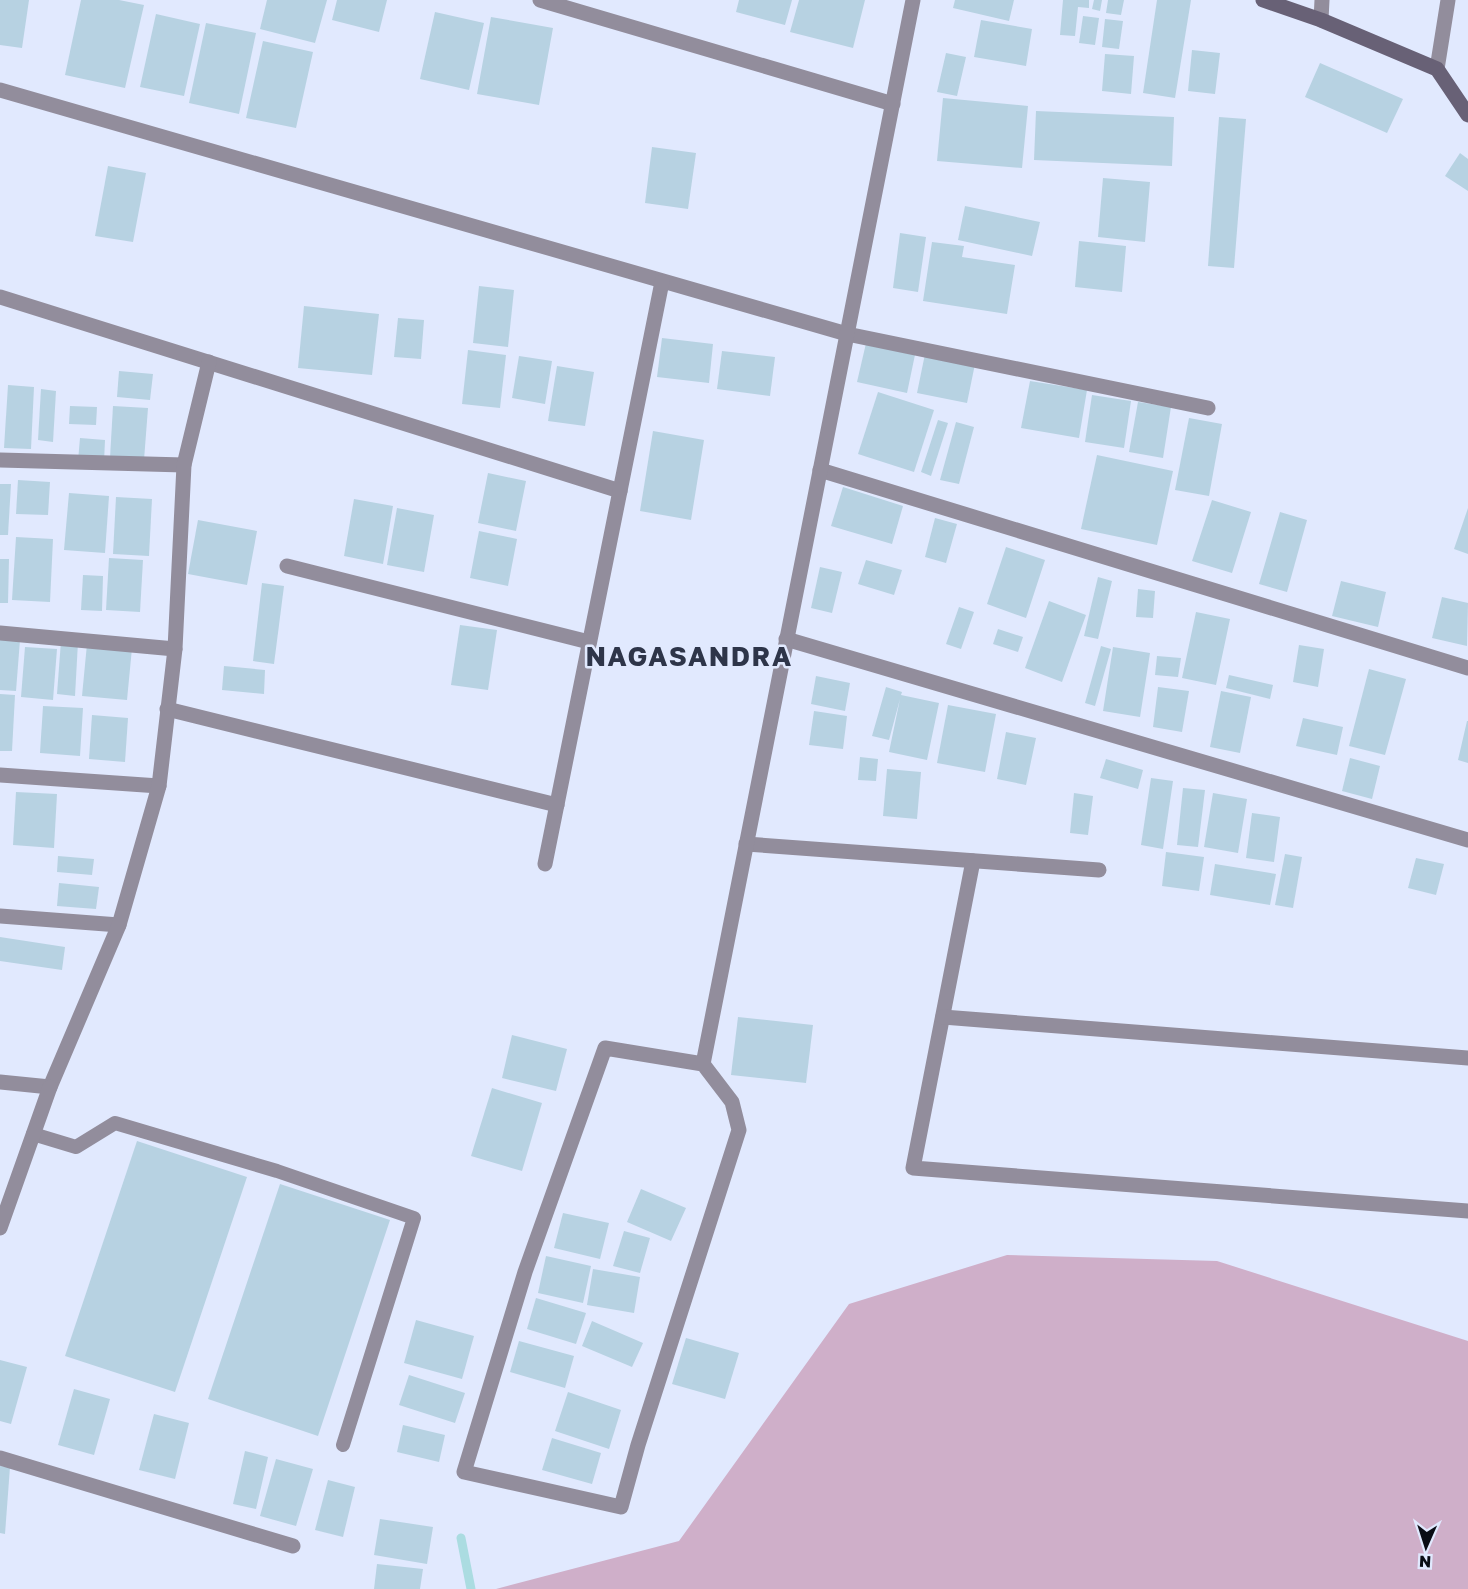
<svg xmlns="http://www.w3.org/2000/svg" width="1468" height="1589" viewBox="0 0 1468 1589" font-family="'Golos Text',sans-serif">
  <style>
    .green { fill: #cfafc9 }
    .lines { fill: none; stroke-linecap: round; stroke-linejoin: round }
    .stream { stroke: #abdce1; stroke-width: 9 }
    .building { fill: #b7d2e2 }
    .lane { stroke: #928d9c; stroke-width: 14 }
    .street { stroke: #928d9c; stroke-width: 15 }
    .secondary { stroke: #686176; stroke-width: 15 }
    .labels { text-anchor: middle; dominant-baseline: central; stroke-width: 5; stroke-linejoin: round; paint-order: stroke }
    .district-label { font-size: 27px; font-weight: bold; letter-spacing: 1.5px; fill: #2e3549; stroke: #e1e9fe }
  </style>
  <rect width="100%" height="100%" fill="#e1e9fe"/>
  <polygon class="green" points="1007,1255 1217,1261 1468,1341 1468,1589 496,1589 679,1541 849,1304"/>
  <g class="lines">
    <polyline class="stream" points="461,1538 471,1589"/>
  </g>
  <g class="building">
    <polygon points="0,0 29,0 22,48 0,45"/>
    <polygon points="81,0 119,0 144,5 125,88 65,75"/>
    <polygon points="267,0 327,0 315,43 260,29"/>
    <polygon points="337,0 387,0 379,32 332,20"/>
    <polygon points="739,0 792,0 785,25 736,12"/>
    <polygon points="799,0 865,0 853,48 790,32"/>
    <polygon points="955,0 1014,0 1009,21 953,8"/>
    <polygon points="1063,0 1089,0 1089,8 1078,7 1075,36 1060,35"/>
    <polygon points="1094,0 1102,0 1100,11 1092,9"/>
    <polygon points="1108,0 1124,0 1121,15 1106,13"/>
    <polygon points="1157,0 1191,0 1175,98 1143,93"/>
    <polygon points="435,12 484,23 469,90 420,79"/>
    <polygon points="156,14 200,24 184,96 140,87"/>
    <polygon points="1083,16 1099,18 1095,45 1079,43"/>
    <polygon points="491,17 553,28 539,105 477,94"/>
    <polygon points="1105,19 1123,21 1119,49 1102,47"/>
    <polygon points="981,20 1032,29 1026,66 974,57"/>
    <polygon points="206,23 256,33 239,114 189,103"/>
    <polygon points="263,41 313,52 296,128 246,118"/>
    <polygon points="1192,50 1220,53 1215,94 1188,91"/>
    <polygon points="946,53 966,57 957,96 937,92"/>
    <polygon points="1105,54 1134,56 1131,94 1102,91"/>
    <polygon points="1320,63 1403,99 1387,133 1305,97"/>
    <polygon points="943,98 1028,106 1022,168 937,161"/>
    <polygon points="1036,111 1174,117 1172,166 1034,160"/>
    <polygon points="1219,117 1246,119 1234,268 1208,266"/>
    <polygon points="652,147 696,153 688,209 645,203"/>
    <polygon points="1460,153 1468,159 1468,191 1445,176"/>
    <polygon points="108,166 146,173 133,242 95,236"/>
    <polygon points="1103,178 1150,182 1145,242 1098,237"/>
    <polygon points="965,206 1040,222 1032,256 958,240"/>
    <polygon points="900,233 926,237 918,292 893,288"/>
    <polygon points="1079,241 1126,246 1122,292 1075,287"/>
    <polygon points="932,242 964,246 962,257 1015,265 1007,314 923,301"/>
    <polygon points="479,286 514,290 508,347 473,343"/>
    <polygon points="304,306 379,314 372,375 298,368"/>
    <polygon points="398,318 424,320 421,359 394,357"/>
    <polygon points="662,338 713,344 709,383 657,377"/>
    <polygon points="867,339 916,350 907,393 857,382"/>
    <polygon points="468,350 506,355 500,408 462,404"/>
    <polygon points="722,351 775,357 770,396 717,389"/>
    <polygon points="925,354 975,364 967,403 917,393"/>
    <polygon points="519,356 552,361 545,404 512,398"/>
    <polygon points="557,366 594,372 585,426 548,421"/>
    <polygon points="119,371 153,374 150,400 117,397"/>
    <polygon points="1030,381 1087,390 1079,438 1021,428"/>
    <polygon points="8,385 34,387 31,449 4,448"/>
    <polygon points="41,389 56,391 53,442 38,440"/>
    <polygon points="878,392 934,410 914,472 858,454"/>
    <polygon points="1092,395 1131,401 1124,448 1085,442"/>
    <polygon points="1138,402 1171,407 1163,458 1129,452"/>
    <polygon points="70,406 97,407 96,425 69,424"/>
    <polygon points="113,406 148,408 144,460 110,458"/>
    <polygon points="1189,418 1222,424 1209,496 1175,490"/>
    <polygon points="938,420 948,423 931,476 921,472"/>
    <polygon points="956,422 974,427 959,484 940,480"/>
    <polygon points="653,431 704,440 691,520 640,511"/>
    <polygon points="80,438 105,440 104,462 78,461"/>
    <polygon points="1097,455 1173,471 1157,545 1081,529"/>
    <polygon points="488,473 526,481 516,531 478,523"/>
    <polygon points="18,480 50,482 48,515 16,514"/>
    <polygon points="0,484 11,484 8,535 0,535"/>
    <polygon points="843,487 903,506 892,544 831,526"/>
    <polygon points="69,493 109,496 105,553 64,550"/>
    <polygon points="116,497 152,499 149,556 113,554"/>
    <polygon points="354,499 393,506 383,564 344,556"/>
    <polygon points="1212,500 1251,512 1232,573 1192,561"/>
    <polygon points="397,508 434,515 424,572 387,565"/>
    <polygon points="1468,508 1468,554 1454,549"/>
    <polygon points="1280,512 1307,520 1287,592 1259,584"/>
    <polygon points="935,518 957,524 946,563 925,557"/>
    <polygon points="198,520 257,531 247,585 188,574"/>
    <polygon points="479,531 517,539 508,586 470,578"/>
    <polygon points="16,537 53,539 50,602 12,600"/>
    <polygon points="1006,547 1045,560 1026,618 987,604"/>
    <polygon points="109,558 143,560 140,612 106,610"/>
    <polygon points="0,559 9,559 8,603 0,603"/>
    <polygon points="866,560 902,570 894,595 858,584"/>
    <polygon points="820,567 842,572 832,613 811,608"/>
    <polygon points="83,575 103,576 102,611 81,610"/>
    <polygon points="1098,577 1112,581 1098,639 1084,636"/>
    <polygon points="1341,581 1386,592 1378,627 1332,616"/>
    <polygon points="262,583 284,586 274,664 253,661"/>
    <polygon points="1138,589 1155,591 1153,618 1136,617"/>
    <polygon points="1442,597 1468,603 1467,646 1432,638"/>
    <polygon points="1049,601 1086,615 1062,682 1025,668"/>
    <polygon points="959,607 974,612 961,649 946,644"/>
    <polygon points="1196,612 1230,619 1216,685 1182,678"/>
    <polygon points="460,625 497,630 488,690 451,685"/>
    <polygon points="998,629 1023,637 1018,652 993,644"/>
    <polygon points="0,638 20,640 16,691 0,690"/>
    <polygon points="61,641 78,642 75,696 57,694"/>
    <polygon points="87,644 132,648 127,700 82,696"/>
    <polygon points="1299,645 1324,649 1318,687 1293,682"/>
    <polygon points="1101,646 1111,649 1095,706 1085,703"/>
    <polygon points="25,647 57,649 53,700 21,697"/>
    <polygon points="1113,647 1150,653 1140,717 1103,711"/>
    <polygon points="1157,656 1181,658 1178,677 1155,675"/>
    <polygon points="224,666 265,670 264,694 222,690"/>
    <polygon points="1369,669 1406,679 1385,755 1349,746"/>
    <polygon points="1229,675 1273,685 1270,699 1226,688"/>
    <polygon points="816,676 850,683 845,711 811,704"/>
    <polygon points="886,687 902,692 901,695 939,703 927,760 889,752 900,699 889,740 872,736"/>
    <polygon points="1158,687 1189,691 1182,732 1153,727"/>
    <polygon points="1221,691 1251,697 1240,753 1210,747"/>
    <polygon points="0,694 15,695 12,751 0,751"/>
    <polygon points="948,705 996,714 985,772 937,763"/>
    <polygon points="43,706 83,708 80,756 40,753"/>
    <polygon points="814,711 847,716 843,749 809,745"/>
    <polygon points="92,715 128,718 125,762 89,759"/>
    <polygon points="1303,718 1343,727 1337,755 1296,746"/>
    <polygon points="1467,721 1468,721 1468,763 1458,760"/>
    <polygon points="1006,732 1036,738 1026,785 997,779"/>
    <polygon points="860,757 878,759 876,781 858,780"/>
    <polygon points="1350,758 1380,766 1372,799 1342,791"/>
    <polygon points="1106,759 1143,770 1138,789 1100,778"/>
    <polygon points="887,769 921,772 917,819 883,816"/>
    <polygon points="1151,778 1173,781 1163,849 1141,845"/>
    <polygon points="1183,788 1205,790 1198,847 1177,845"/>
    <polygon points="16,792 57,794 54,848 13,845"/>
    <polygon points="1074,793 1093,796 1088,835 1070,833"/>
    <polygon points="1213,793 1247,799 1238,853 1204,847"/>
    <polygon points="1252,813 1280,817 1274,862 1246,858"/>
    <polygon points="1166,852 1204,857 1199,891 1162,886"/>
    <polygon points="1285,854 1302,857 1293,908 1275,905"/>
    <polygon points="58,856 94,859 92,875 57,872"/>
    <polygon points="1416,858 1444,864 1436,895 1408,888"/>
    <polygon points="1215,864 1276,874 1270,905 1210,895"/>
    <polygon points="59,883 99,887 96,909 57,906"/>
    <polygon points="0,937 65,947 62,970 0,961"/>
    <polygon points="738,1017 813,1025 806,1083 731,1075"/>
    <polygon points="512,1035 567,1049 556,1091 502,1078"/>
    <polygon points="492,1088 542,1103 522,1171 471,1156"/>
    <polygon points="137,1141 247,1177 175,1392 65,1356"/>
    <polygon points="280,1184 390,1220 318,1436 208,1399"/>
    <polygon points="641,1189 686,1208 671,1241 627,1222"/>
    <polygon points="563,1213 609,1223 600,1259 554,1248"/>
    <polygon points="624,1231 650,1238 640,1273 613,1266"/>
    <polygon points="546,1256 591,1266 583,1303 538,1293"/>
    <polygon points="593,1269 640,1277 634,1313 587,1305"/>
    <polygon points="536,1298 586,1313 576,1344 527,1329"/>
    <polygon points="416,1320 474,1336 462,1379 404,1363"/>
    <polygon points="592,1321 643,1343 632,1367 582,1346"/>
    <polygon points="686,1338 739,1353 725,1399 672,1384"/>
    <polygon points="519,1341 574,1356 565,1388 510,1372"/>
    <polygon points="0,1360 27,1367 11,1424 0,1421"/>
    <polygon points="409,1375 465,1393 455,1423 399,1405"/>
    <polygon points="74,1389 110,1399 94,1455 58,1445"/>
    <polygon points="568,1392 621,1410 609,1449 555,1431"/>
    <polygon points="154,1414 189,1423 175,1479 139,1470"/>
    <polygon points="403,1425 445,1435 439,1462 397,1452"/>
    <polygon points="552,1438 601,1453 592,1484 542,1470"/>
    <polygon points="245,1451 268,1457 256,1509 233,1504"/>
    <polygon points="276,1459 313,1469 296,1526 260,1516"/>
    <polygon points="0,1466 10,1467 5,1534 0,1533"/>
    <polygon points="328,1480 355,1487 343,1537 315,1530"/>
    <polygon points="380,1519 433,1527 427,1564 374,1555"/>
    <polygon points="377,1564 423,1569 420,1589 374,1589"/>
  </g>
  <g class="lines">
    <polyline class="lane" points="33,1134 76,1147 115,1123 277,1171 414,1218 343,1445"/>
    <g class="street">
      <polyline points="540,0 893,104"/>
      <polyline points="1321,20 1322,0"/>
      <polyline points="1437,69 1448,0"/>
      <polyline points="0,90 847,334 1208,408"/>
      <polyline points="0,297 620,491"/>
      <polyline points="0,460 184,465"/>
      <polyline points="820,470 1468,668"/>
      <polyline points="287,566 589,642"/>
      <polyline points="0,633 175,649"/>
      <polyline points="786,639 1468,840"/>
      <polyline points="167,709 557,805"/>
      <polyline points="0,775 159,786"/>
      <polyline points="746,844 1099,870"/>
      <polyline points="973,861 913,1168 1468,1211"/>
      <polyline points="545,864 662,282"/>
      <polyline points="0,916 119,925"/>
      <polyline points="943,1017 1468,1058"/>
      <polyline points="703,1064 605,1048 525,1272 464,1472 621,1507 638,1445 739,1130 732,1102 703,1064 913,0"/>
      <polyline points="0,1082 50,1087 119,925 159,786 175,649 184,465 209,362"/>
      <polyline points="0,1228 50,1087"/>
      <polyline points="0,1458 293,1546"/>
    </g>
    <polyline class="secondary" points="1263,0 1321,20 1437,69 1468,115"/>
  </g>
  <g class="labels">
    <g class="district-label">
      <text x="689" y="656">NAGASANDRA</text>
    </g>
  </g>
  <g transform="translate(1426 1547) rotate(183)" stroke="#e1e9fe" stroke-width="4.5" paint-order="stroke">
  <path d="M0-4.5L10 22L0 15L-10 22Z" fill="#090c14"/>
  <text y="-9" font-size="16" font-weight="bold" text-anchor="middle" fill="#090c14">N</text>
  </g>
</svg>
